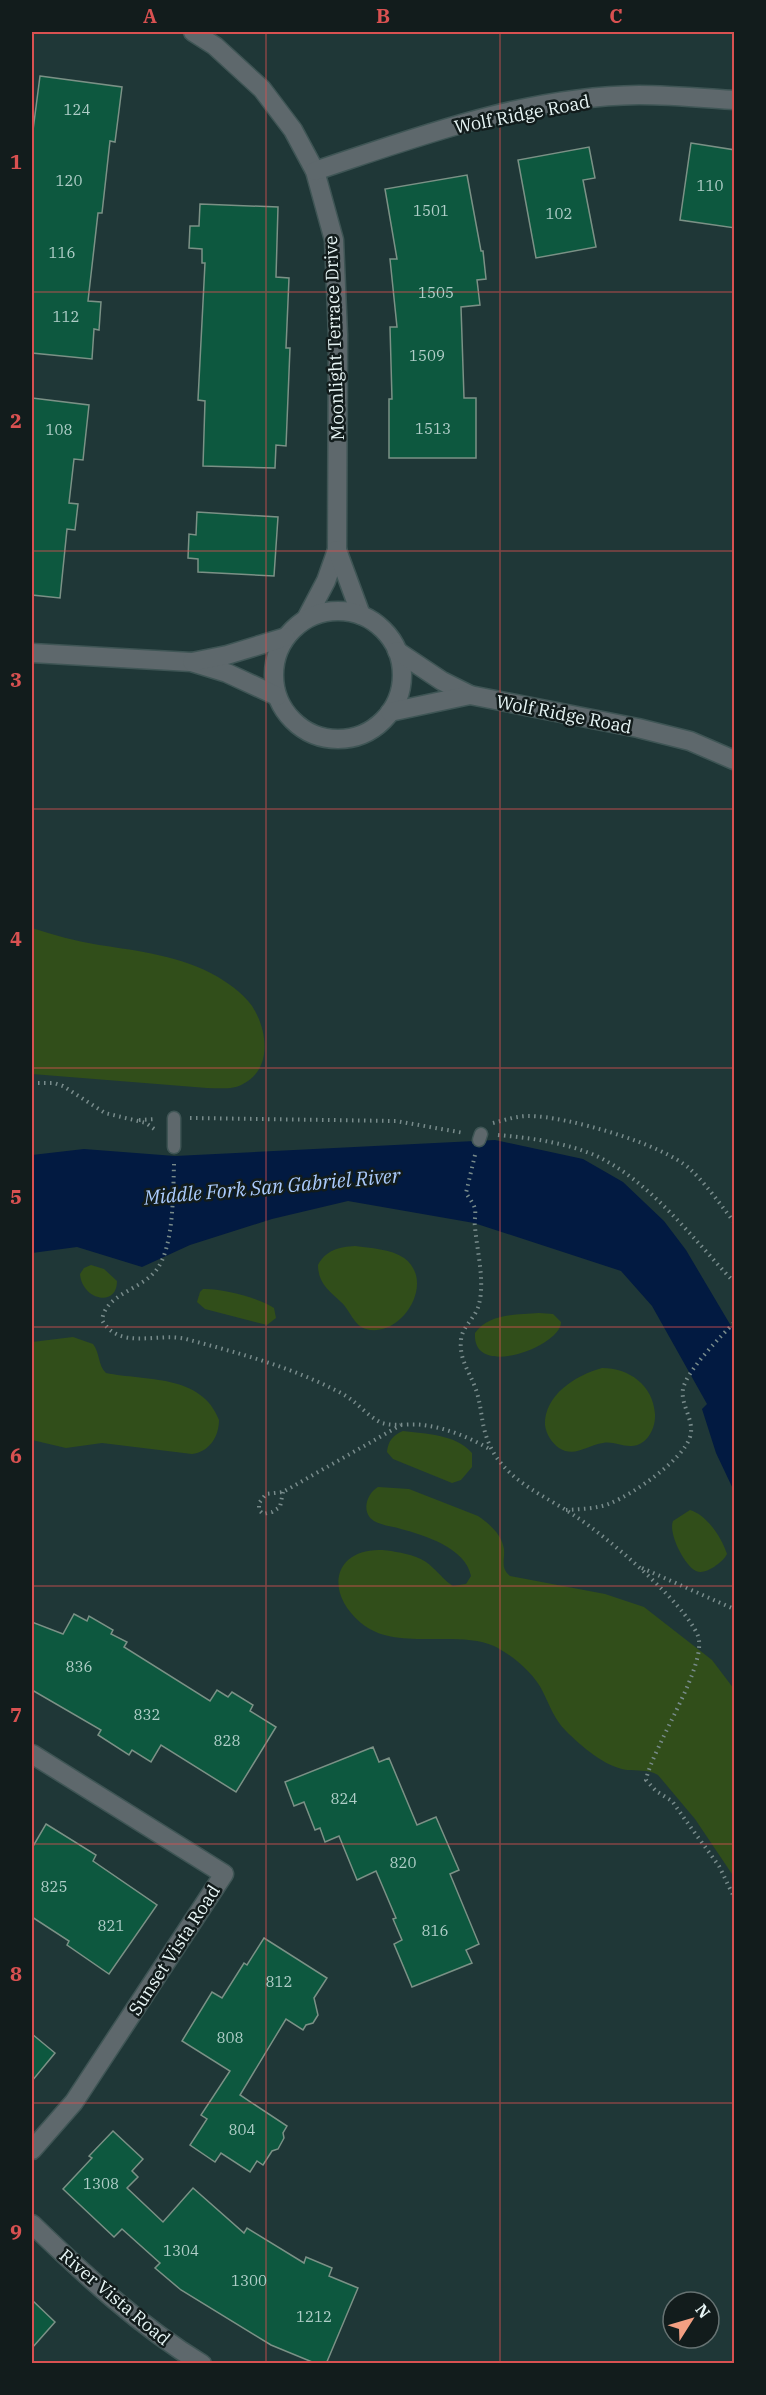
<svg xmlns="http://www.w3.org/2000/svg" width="766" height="2395" viewBox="0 0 766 2395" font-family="'IBM Plex Serif',serif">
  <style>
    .green { fill: #314e1a }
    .water { fill: #021a41 }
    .building { fill: #0d583f; stroke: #7b9186; stroke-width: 1.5 }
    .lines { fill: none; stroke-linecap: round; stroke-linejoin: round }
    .lane-casing { stroke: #3f5555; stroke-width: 15 }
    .street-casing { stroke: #3f5555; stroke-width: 21 }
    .path { stroke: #788b8b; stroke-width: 4; stroke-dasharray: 1.5 4.5; stroke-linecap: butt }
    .lane { stroke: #5e686c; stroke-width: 12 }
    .street { stroke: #5e686c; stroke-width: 18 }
    .grid { fill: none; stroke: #d95151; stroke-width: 1.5; stroke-opacity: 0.55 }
    .labels { text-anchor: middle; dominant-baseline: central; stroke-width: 5; stroke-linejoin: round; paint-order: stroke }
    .number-label { font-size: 15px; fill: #b0cec8 }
    .street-label { font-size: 18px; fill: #e7f5f5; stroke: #121c1c }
    .water-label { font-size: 20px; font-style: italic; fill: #abcbfd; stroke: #121c1c }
    .neatline { fill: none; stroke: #d95151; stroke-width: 2 }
    .grid-label { font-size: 20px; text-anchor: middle; font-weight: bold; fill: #d95151 }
  </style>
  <rect width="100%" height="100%" fill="#1f3737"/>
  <g class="green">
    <path d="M32,928C53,935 76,941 99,945C139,951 182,956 218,977C231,985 248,997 255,1011C268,1034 271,1070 243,1084C233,1090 219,1088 207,1088L32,1074Z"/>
    <path d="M355,1246C370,1248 391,1249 404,1258C437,1282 401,1339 366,1329C354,1326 350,1310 341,1302C329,1291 318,1283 318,1265C326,1250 339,1247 355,1246Z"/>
    <path d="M91,1265L104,1269L117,1281C117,1308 82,1300 80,1274L84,1268Z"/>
    <path d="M203,1289C220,1288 260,1298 274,1308L276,1318L267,1325L205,1309L197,1302L200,1292Z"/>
    <path d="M539,1313L553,1314L561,1322C562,1345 472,1381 475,1333C489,1313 517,1315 539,1313Z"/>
    <path d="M73,1337L93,1344C100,1353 98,1366 106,1373C145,1381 202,1374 219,1420C219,1437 209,1452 192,1454L102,1443L66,1448L32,1440V1342Z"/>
    <path d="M602,1368C629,1368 653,1385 655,1414C656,1429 646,1447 630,1446C621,1446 612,1441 603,1443C587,1445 575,1458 559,1448C552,1443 546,1434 545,1425C544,1395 576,1375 602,1368Z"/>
    <path d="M403,1431C425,1434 456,1434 472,1453V1467L461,1480L452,1483L393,1459L387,1452C388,1441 393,1435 403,1431Z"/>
    <path d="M378,1487L409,1489L478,1516C490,1524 502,1535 504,1549C505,1560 500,1568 510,1576L605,1594L644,1607L712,1660L734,1689V1877L695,1819L658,1775C647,1769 638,1771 627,1770C605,1767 581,1746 566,1731C554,1719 550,1706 543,1692C534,1673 512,1655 494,1646C456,1629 395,1652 361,1623C318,1586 340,1540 396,1552C409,1554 424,1558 433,1568C440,1574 445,1581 453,1586L466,1584L471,1576C466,1548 424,1535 401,1529C392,1526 383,1526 374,1521C361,1513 366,1494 378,1487Z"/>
    <path d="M690,1510C707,1515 722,1538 727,1554C724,1560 719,1563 714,1567C708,1570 702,1574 696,1571C684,1565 668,1533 673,1521Z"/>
  </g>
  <polygon class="water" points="495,1140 583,1159 623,1182 664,1221 686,1250 734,1331 734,1491 716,1453 702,1409 707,1404 652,1306 621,1271 474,1223 348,1201 272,1219 190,1245 142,1267 77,1247 32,1253 32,1155 84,1149 175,1156"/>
  <g class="building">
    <polygon points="40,76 122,87 115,142 110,141 102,213 98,213 88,301 101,302 99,330 94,329 92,359 32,353 32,138"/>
    <polygon points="691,143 735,150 735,228 680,220"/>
    <polygon points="589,147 595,178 583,180 596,247 536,258 518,160"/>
    <polygon points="467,175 481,251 483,251 486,279 477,280 480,305 461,307 464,398 476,398 476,458 389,458 389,399 392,399 390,327 397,327 390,259 397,259 385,189"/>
    <polygon points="200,204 278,207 276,277 289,278 286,348 290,348 286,446 276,445 275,468 203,466 205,401 198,400 205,263 202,263 202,249 189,248 190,226 199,226"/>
    <polygon points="32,398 89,405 83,460 74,459 69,503 78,504 75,530 67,529 60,598 32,595"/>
    <polygon points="197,512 278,517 274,576 198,572 198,559 188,558 189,534 196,535"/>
    <polygon points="74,1614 87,1621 89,1616 113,1630 111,1634 127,1642 124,1647 210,1701 217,1690 228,1697 232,1692 253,1705 250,1711 276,1727 236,1792 161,1745 151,1762 132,1750 129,1755 98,1735 101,1730 32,1690 32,1622 63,1634"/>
    <polygon points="373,1747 379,1762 389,1758 417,1825 436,1817 459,1870 450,1874 479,1944 466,1950 472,1963 412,1987 394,1944 402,1940 393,1919 396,1918 376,1871 357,1880 339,1836 325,1842 320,1828 315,1830 304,1802 294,1806 285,1782"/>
    <polygon points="46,1824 96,1855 93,1861 157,1905 109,1974 67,1945 69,1941 32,1917 32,1848"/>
    <polygon points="264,1938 327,1978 314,1998 318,2015 313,2023 306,2025 303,2030 286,2019 240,2095 287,2126 283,2133 284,2138 278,2149 272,2151 263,2165 257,2161 250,2172 221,2153 215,2162 190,2145 207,2119 201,2115 230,2071 182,2041 212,1992 222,1998 244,1963 247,1965"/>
    <polygon points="32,2034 55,2053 32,2081"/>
    <polygon points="113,2131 143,2159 132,2171 138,2177 127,2188 163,2222 193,2188 244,2233 247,2228 304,2263 306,2257 332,2268 329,2276 358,2288 326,2364 317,2364 271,2345 181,2290 155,2268 160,2263 122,2229 114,2237 63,2189 92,2158 89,2156"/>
    <polygon points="32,2300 55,2322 32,2348"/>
  </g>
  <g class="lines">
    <defs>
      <g id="lane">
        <polyline points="479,1140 481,1134"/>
        <polyline points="174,1147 174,1118"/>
      </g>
      <g id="street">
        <polyline points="193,32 215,46 262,89 293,130 315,171 334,240 338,335 337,550 326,581 306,619"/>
        <path d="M315,171C420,136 527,96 639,95C670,95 703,98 734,100"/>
        <polyline points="337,550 361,615"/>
        <circle cx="338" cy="675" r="64"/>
        <polyline points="397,651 442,681 470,695"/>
        <polyline points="32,653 191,662 227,673 277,696"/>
        <polyline points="192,662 227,655 286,637"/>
        <polyline points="390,712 470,695 638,728 690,741 734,760"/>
        <polyline points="32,1754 224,1874 74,2102 32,2150"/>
        <path d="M32,2224C85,2275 138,2325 202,2364"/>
      </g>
    </defs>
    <use href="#lane" class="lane-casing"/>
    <use href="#street" class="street-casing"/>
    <g class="path">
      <polyline points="32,1083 54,1083 63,1086 105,1113 146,1123 157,1131"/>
      <polyline points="190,1118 396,1121 464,1133"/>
      <polyline points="139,1120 156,1119"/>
      <path d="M493,1123C505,1120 516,1116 529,1116C566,1116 663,1144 690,1169C706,1184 720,1204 734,1222"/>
      <path d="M498,1135C530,1138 562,1142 592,1154C648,1178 693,1239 734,1282"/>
      <path d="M475,1155L466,1193C469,1198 474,1204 475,1209C476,1215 474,1221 475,1227C477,1251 485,1281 479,1304C476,1318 462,1326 461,1340C459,1359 469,1371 475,1387C483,1408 480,1426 491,1448C508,1482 546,1496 575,1516C606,1536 685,1603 698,1636C708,1665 653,1746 646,1780L656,1791L672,1801L684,1818L719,1866L734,1897"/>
      <path d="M174,1164C173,1192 174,1246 157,1269C142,1290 106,1293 102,1320C119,1351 158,1332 186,1339C235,1352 284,1365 329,1387C337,1391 346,1395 353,1401C362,1408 371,1418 382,1423C395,1427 410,1423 423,1425C447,1428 471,1438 491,1450"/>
      <polyline points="283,1492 280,1507 272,1512 263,1514 259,1510 259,1503 266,1494 283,1492 401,1425"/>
      <path d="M566,1510C581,1509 597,1509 611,1503C633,1494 683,1460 690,1437C696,1419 676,1401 685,1383C692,1366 720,1337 734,1323"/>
      <polyline points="642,1568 734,1609"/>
    </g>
    <use href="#lane" class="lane"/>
    <use href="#street" class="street"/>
  </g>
  <path class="grid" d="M266,32V2364M500,32V2364M32,292H734M32,551H734M32,809H734M32,1068H734M32,1327H734M32,1586H734M32,1844H734M32,2103H734"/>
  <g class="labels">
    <g class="number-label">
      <text x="77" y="109">124</text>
      <text x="69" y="180">120</text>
      <text x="710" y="185">110</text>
      <text x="431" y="210">1501</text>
      <text x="559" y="213">102</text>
      <text x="62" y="252">116</text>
      <text x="436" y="292">1505</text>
      <text x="66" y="316">112</text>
      <text x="427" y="355">1509</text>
      <text x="433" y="428">1513</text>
      <text x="59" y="429">108</text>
      <text x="79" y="1666">836</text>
      <text x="147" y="1714">832</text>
      <text x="227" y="1740">828</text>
      <text x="344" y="1798">824</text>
      <text x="403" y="1862">820</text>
      <text x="54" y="1886">825</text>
      <text x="111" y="1925">821</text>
      <text x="435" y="1930">816</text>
      <text x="279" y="1981">812</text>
      <text x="230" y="2037">808</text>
      <text x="242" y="2129">804</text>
      <text x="101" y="2183">1308</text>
      <text x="181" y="2250">1304</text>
      <text x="249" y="2280">1300</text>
      <text x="314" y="2316">1212</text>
    </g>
    <g class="street-label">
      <text transform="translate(522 114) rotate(-11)">Wolf Ridge Road</text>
      <text transform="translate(334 338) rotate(-92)">Moonlight Terrace Drive</text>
      <text transform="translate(564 714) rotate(11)">Wolf Ridge Road</text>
      <text transform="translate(174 1950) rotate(-57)">Sunset Vista Road</text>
      <text transform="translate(115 2297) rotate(40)">River Vista Road</text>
    </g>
    <g class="water-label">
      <text transform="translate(272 1186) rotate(-5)">Middle Fork San Gabriel River</text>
    </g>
  </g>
  <rect width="766" height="2395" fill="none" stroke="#121c1c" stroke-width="66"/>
  <g transform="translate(691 2320) rotate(53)"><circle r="28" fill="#121c1c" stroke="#677373" stroke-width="1.5"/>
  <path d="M0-4.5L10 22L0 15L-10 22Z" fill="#f39f82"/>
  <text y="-9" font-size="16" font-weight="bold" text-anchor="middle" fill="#e7f5f5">N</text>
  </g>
  <rect x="33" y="33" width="700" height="2329" class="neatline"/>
  <g class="grid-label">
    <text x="150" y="23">A</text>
    <text x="383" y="23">B</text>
    <text x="616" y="23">C</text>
    <text x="16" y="169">1</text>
    <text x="16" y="428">2</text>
    <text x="16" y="687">3</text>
    <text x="16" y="946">4</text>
    <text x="16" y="1204">5</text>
    <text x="16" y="1463">6</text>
    <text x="16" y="1722">7</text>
    <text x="16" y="1981">8</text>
    <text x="16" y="2239">9</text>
  </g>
</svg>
